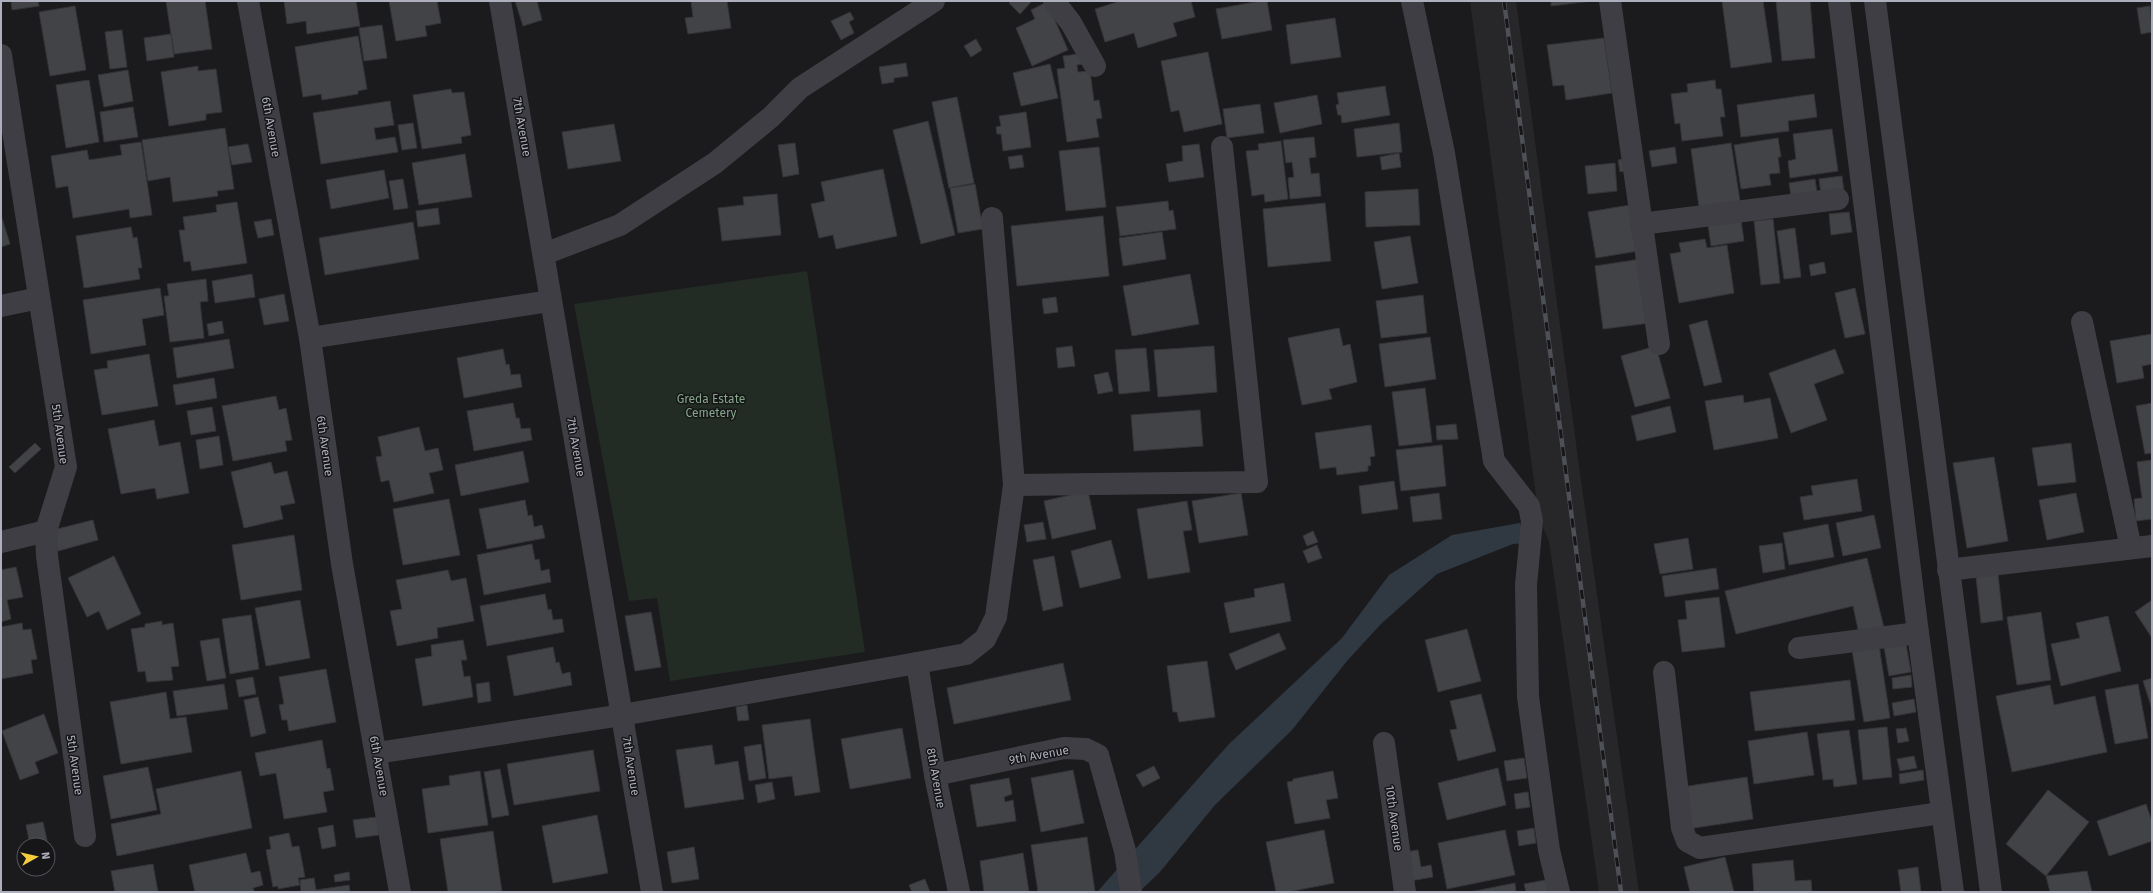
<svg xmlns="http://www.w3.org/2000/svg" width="2153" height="893" viewBox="0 0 2153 893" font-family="'Fira Sans',sans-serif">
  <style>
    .built { fill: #27272a }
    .green { fill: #222b24 }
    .water { fill: #303842 }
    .building { fill: #424347; stroke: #353539 }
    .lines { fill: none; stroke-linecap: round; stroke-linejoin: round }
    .minor { stroke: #3e3e44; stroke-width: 22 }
    .rail-casing { stroke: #4e5057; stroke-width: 4.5 }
    .rail { stroke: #161618; stroke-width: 3; stroke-dasharray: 9; stroke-linecap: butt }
    .labels { text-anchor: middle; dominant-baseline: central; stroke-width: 3; stroke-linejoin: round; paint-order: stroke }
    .street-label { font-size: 12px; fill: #adb0bc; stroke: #161618 }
    .park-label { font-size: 12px; fill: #84a78b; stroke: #161618 }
  </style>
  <rect width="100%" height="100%" fill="#1b1b1d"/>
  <polygon class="built" points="1470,1 1516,1 1583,495 1639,892 1599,892 1549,541 1539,519"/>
  <polygon class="green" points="807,271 865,652 670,681 657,598 629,601 574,304"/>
  <polygon class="water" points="1520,523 1526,543 1513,544 1437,574 1381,624 1347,661 1292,730 1215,805 1160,872 1139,892 1097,892 1229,744 1342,638 1389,575 1452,535"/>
  <g class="building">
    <polygon points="11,1 38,1 39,6 12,10"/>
    <polygon points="166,1 205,1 212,49 174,54"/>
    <polygon points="284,1 356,1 360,26 307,34 306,21 287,24"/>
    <polygon points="389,1 437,1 441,23 425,26 427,36 396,41"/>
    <polygon points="515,1 537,1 542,20 523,26"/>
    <polygon points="691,1 727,1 731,28 688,34 685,18 693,17"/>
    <polygon points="1011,1 1032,1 1020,14 1009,3"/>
    <polygon points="1120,1 1191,1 1195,17 1173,23 1177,36 1138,48 1134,33 1105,42 1095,9"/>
    <polygon points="1261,1 1267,1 1272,30 1222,39 1216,9"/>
    <polygon points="1551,1 1592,1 1551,6"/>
    <polygon points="1722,1 1763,1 1772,62 1731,68"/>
    <polygon points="1776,1 1810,1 1815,58 1782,61"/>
    <polygon points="1047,2 1068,50 1032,66 1016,28 1035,19 1031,10"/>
    <polygon points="75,6 86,70 50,76 39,12"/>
    <polygon points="2150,6 2152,32 2141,34 2137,8"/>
    <polygon points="850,12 854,19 849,22 854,33 841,40 831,21"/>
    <polygon points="1335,18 1341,57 1291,64 1286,25"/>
    <polygon points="382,25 387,58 364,61 359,28"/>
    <polygon points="122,30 127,67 110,69 105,32"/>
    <polygon points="171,34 174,57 147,61 144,38"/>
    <polygon points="358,36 367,89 358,91 358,94 322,100 321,94 303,97 295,47"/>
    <polygon points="1604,38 1612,93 1566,100 1564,85 1553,86 1547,45"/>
    <polygon points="976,39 982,50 971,57 964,46"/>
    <polygon points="1208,52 1222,124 1184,132 1179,110 1171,112 1161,61"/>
    <polygon points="1087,53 1089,63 1077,65 1078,72 1090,71 1094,101 1099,100 1102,118 1096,119 1099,137 1067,142 1057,69 1065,68 1063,56"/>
    <polygon points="906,63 908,76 894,78 894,82 882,84 879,67"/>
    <polygon points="1050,64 1058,98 1021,106 1013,73"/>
    <polygon points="198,66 198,71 216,69 222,112 206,114 206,120 169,126 161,72"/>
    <polygon points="128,70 133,101 104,107 98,75"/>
    <polygon points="89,80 99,142 66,148 56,85"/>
    <polygon points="1715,80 1716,89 1721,89 1725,117 1720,117 1723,136 1682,141 1680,123 1675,124 1671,94 1688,92 1687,84"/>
    <polygon points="1385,86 1390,115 1342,123 1341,115 1338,115 1336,105 1339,104 1337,93"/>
    <polygon points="451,89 452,93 464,92 471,135 461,137 462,143 422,149 413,95"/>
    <polygon points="1814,94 1817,117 1788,121 1789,131 1741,137 1737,105"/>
    <polygon points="1317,95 1322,124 1280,133 1274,103"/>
    <polygon points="957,97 974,183 949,188 932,102"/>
    <polygon points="390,101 394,125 374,128 376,140 395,137 398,152 321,164 313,113"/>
    <polygon points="1260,104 1264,133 1227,138 1223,109"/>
    <polygon points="133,107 138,137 104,142 100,112"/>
    <polygon points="1026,112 1031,147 1003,151 1001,134 997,134 996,127 1001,126 999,116"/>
    <polygon points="928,121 955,235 921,244 893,130"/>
    <polygon points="413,123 417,148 402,150 398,125"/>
    <polygon points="1399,123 1402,152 1357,157 1354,129"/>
    <polygon points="614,124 621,161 568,169 562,132"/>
    <polygon points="225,128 234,189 217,191 218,196 173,202 170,177 148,181 142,140"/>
    <polygon points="1832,129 1838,171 1790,178 1788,161 1796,159 1793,134"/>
    <polygon points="1314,137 1316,157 1309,158 1311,174 1319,173 1321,196 1290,199 1288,178 1294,177 1292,162 1286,163 1283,140"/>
    <polygon points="1778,138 1781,157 1778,157 1780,173 1769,174 1771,185 1741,189 1734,145"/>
    <polygon points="1281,141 1288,199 1265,202 1264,194 1252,196 1246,151 1259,150 1258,144"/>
    <polygon points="141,142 152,215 130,218 129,209 73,218 68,186 56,188 51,156 87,150 89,160 122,155 120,145"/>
    <polygon points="795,143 799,174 783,177 778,145"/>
    <polygon points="1731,143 1740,201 1699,207 1691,149"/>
    <polygon points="248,144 252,162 232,165 228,147"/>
    <polygon points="1199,144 1204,177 1169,182 1166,164 1183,161 1182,146"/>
    <polygon points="1099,147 1106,207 1066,211 1059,151"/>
    <polygon points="1675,147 1677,163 1652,167 1649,151"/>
    <polygon points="1399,153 1401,167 1382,170 1380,157"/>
    <polygon points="465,154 472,197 419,205 412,163"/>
    <polygon points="1022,155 1024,167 1010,169 1008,157"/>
    <polygon points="1629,158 1631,169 1620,172 1618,160"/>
    <polygon points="1615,163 1617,191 1588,194 1585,166"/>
    <polygon points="883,169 897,236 836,249 833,235 819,238 811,204 825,201 821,182"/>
    <polygon points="384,170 389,198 331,209 326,180"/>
    <polygon points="1842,176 1844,191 1821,194 1819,179"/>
    <polygon points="403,179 408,208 394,210 389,181"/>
    <polygon points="1815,179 1817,192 1791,196 1789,183"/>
    <polygon points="975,184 983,229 958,233 950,188"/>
    <polygon points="1418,189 1420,225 1366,227 1365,192"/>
    <polygon points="777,194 781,235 722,241 718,208 744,205 743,197"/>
    <polygon points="1168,201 1169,211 1173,210 1176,229 1120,236 1116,207"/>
    <polygon points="237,202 247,263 192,271 190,261 184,262 179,230 185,230 183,217 217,212 216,205"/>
    <polygon points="1325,203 1331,261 1268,267 1263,209"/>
    <polygon points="1630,205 1638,251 1596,258 1588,212"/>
    <polygon points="438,208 440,224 418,227 416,211"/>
    <polygon points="1849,212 1852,232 1831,235 1829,214"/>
    <polygon points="1,215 10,244 1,247"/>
    <polygon points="1103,216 1109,276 1017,286 1011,226"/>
    <polygon points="271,219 274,235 258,238 254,222"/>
    <polygon points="1773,219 1780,283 1761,285 1754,221"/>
    <polygon points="1741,220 1744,241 1711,246 1708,225"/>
    <polygon points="413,222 419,259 325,275 319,238"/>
    <polygon points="131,227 133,238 137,237 142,268 138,268 140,279 84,288 76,236"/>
    <polygon points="1795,228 1801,277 1784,279 1777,231"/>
    <polygon points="1162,232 1166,259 1123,266 1119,238"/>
    <polygon points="1410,236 1418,283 1382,289 1374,242"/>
    <polygon points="1705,239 1707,248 1727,245 1734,293 1679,303 1670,254 1681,252 1679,243"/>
    <polygon points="1641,259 1650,323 1603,329 1595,266"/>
    <polygon points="1824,262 1826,273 1811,276 1809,265"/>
    <polygon points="252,274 255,297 215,303 212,281"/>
    <polygon points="1190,274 1199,324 1132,336 1123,286"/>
    <polygon points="206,279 208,301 200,302 204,338 170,342 164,296 169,296 167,284"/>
    <polygon points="160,288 164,315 142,319 146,345 91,354 83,300"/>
    <polygon points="1855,288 1865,334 1845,338 1835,293"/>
    <polygon points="284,294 289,321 264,325 259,299"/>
    <polygon points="1423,295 1427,333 1381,338 1376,301"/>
    <polygon points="1056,297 1058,312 1044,314 1042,299"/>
    <polygon points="1707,320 1722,382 1704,386 1689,325"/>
    <polygon points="222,321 224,333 209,336 207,324"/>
    <polygon points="1339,328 1343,346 1350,344 1357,382 1329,389 1332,399 1302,405 1288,338"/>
    <polygon points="2152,334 2152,364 2142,366 2144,378 2117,383 2110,341"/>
    <polygon points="1430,337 1436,379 1385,387 1379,344"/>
    <polygon points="229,339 234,368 177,378 173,348"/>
    <polygon points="1072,346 1075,366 1058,368 1056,348"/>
    <polygon points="1214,346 1217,392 1158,397 1154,350"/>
    <polygon points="1656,346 1670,398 1635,407 1621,356"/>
    <polygon points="1146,348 1150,391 1119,394 1115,350"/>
    <polygon points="503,349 506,365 509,364 511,375 520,374 522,387 464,398 457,358"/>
    <polygon points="1835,349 1844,373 1814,384 1827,420 1791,433 1769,373"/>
    <polygon points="149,354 158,406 102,415 94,370 108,368 107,361"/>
    <polygon points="1108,372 1113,391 1098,394 1094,375"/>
    <polygon points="214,378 217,398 176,405 173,385"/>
    <polygon points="1425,388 1432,442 1399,446 1392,392"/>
    <polygon points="1743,395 1744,403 1770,398 1778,438 1714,450 1705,401"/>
    <polygon points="276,396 279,410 286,408 292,440 285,441 287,451 233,461 222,406"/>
    <polygon points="513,403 516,418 519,418 521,429 530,428 532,440 474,451 467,411"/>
    <polygon points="2152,403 2152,453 2145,454 2136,406"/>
    <polygon points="1670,406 1676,432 1637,441 1631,416"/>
    <polygon points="212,407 216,431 191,435 187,411"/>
    <polygon points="1200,410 1203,446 1134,451 1131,415"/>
    <polygon points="154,420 159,446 180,442 189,493 157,499 155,488 121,494 108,429"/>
    <polygon points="1456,424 1458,439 1437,440 1436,426"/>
    <polygon points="1371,425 1375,456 1370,457 1371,465 1368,466 1368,471 1337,475 1336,467 1320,469 1315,433"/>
    <polygon points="419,427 425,451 438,448 443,470 429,473 434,493 394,502 389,480 381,482 376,457 382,456 378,437"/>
    <polygon points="219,436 223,465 200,469 196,440"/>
    <polygon points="35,443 41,449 15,473 9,467"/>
    <polygon points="2071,443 2076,482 2038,486 2032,448"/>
    <polygon points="1442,445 1446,486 1401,491 1396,450"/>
    <polygon points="523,451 529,482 461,496 455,465"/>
    <polygon points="1994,457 2008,541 1967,548 1953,463"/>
    <polygon points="2152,460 2152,519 2136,521 2134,499 2142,498 2137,462"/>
    <polygon points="271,462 274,474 287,471 295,503 280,506 283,519 244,528 231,472"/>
    <polygon points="1857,479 1862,511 1804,520 1800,497 1813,495 1811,486"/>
    <polygon points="1394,481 1398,509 1362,514 1359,486"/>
    <polygon points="1088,491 1096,529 1052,539 1044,501"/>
    <polygon points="1241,493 1248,535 1199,543 1192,501"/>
    <polygon points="1439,493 1442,519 1413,522 1410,497"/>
    <polygon points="2076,493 2084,532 2047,540 2039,500"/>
    <polygon points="449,499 460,555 403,565 393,509"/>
    <polygon points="525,500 528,516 532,515 534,527 542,525 545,538 487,549 479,509"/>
    <polygon points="1187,501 1192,530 1183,531 1190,572 1148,579 1137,509"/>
    <polygon points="1874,515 1881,548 1843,556 1836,523"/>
    <polygon points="93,520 98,540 58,551 53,530"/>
    <polygon points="1043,522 1046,539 1027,542 1024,525"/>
    <polygon points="1828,524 1834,557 1789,565 1783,533"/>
    <polygon points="1313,531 1318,542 1307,546 1303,536"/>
    <polygon points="294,535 302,590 241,600 232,545"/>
    <polygon points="1688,538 1693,569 1660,574 1654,544"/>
    <polygon points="1111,540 1121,578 1080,588 1071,551"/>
    <polygon points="1782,543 1785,569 1763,573 1759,546"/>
    <polygon points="532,544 535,560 539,559 541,571 549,569 551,582 484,595 477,555"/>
    <polygon points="1317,545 1322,558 1308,563 1303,551"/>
    <polygon points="114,556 141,614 107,630 99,611 87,617 68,578"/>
    <polygon points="1054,556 1063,606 1043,611 1033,560"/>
    <polygon points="1867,558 1884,628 1859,634 1853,606 1736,634 1725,591"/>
    <polygon points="16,567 23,597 7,600 11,619 1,622 1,570"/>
    <polygon points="1716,568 1719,589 1665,597 1662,576"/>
    <polygon points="448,570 451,581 466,578 474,621 437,628 438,638 397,646 390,611 402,609 396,580"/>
    <polygon points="1998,574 2003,620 1981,623 1976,577"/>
    <polygon points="1284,583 1291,621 1230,633 1224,603 1255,597 1254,589"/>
    <polygon points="545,594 548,610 551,609 553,620 562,619 564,632 487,646 480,606"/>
    <polygon points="1719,597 1725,647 1682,652 1678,620 1687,619 1685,601"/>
    <polygon points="300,600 310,658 266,666 255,608"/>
    <polygon points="2152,600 2152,638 2135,612"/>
    <polygon points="651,612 661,667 635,671 625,616"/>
    <polygon points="2041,612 2051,680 2017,685 2007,617"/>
    <polygon points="251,615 259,669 230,674 222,619"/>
    <polygon points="2108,616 2121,671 2061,686 2051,644 2080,638 2076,623"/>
    <polygon points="162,621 162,625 173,623 179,666 171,667 173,680 147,682 145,671 138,672 131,629 145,627 145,624"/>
    <polygon points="22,623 23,630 31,629 37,659 31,660 33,673 1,679 1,627"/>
    <polygon points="1467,629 1481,681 1438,692 1425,640"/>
    <polygon points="1279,633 1286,649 1236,670 1229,654"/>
    <polygon points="219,638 226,678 207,681 200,641"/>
    <polygon points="463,640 467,660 461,660 464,677 470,676 473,697 423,706 415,659 432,656 431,645"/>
    <polygon points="1906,644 1911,672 1889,676 1884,647"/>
    <polygon points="1879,645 1890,718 1864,722 1852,650"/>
    <polygon points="553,647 556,663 559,662 562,674 570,672 572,685 514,696 507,656"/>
    <polygon points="1207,661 1215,717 1179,722 1177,712 1173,712 1167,666"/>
    <polygon points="1063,663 1071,700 954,724 947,688"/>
    <polygon points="326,669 336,722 289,731 287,720 282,720 279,705 284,704 279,677"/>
    <polygon points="1911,675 1912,687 1893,689 1892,678"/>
    <polygon points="253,677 256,694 239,697 236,680"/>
    <polygon points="2152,678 2152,709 2143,681"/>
    <polygon points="1850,680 1855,720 1755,731 1750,692"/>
    <polygon points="489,682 491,701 478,703 476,684"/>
    <polygon points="224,684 228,709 177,716 173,691"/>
    <polygon points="2138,684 2148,738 2115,744 2105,690"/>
    <polygon points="2050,685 2054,705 2095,696 2107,752 2012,772 1996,696"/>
    <polygon points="166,692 170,719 186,717 192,752 121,764 110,702"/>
    <polygon points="1481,694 1496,751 1458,761 1450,730 1457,729 1450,701"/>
    <polygon points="258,697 266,733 251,737 244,700"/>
    <polygon points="1914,699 1916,712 1894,716 1892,703"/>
    <polygon points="747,705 749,720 738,721 736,707"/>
    <polygon points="44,714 58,753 35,762 39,773 20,780 2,731"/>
    <polygon points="810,719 820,792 795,796 792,776 769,779 762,725"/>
    <polygon points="1887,727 1892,777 1863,780 1858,730"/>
    <polygon points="902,728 911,778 850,789 841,739"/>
    <polygon points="1906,728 1909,741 1898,743 1896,729"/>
    <polygon points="1849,730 1857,784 1834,787 1833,779 1823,780 1817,734"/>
    <polygon points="1807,732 1814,775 1754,784 1748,741"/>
    <polygon points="322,740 327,769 330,768 334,790 323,792 327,812 284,819 276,773 260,776 255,753"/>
    <polygon points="761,744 766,778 749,781 744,747"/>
    <polygon points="712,745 715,765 738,761 744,799 685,808 676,750"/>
    <polygon points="593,750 600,791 514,805 507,764"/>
    <polygon points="1914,756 1917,768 1900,771 1897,759"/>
    <polygon points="1524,758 1527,778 1507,781 1504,761"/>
    <polygon points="1154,766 1160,778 1143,787 1136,775"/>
    <polygon points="148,767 157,810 111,819 103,776"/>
    <polygon points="1498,768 1506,805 1447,820 1438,783"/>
    <polygon points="500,769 509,815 492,818 484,772"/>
    <polygon points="1073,770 1084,823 1041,832 1031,778"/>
    <polygon points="1923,770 1924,780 1900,784 1899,774"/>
    <polygon points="241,771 252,828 117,856 111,824 161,814 156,789"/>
    <polygon points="480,771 488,825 428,833 422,789 450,785 449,776"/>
    <polygon points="1333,771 1338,798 1326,800 1330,818 1295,824 1287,782 1293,781 1293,779"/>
    <polygon points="1747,777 1753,819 1688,829 1682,787"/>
    <polygon points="1009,778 1012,794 1004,797 1005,802 1013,800 1016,821 977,827 970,785"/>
    <polygon points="772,782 775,799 758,803 755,785"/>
    <polygon points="2048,790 2089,822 2046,876 2006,844"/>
    <polygon points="1528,792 1530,807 1516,809 1514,794"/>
    <polygon points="2146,804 2152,822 2152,841 2109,856 2097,821"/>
    <polygon points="597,815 608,873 553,883 542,826"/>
    <polygon points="377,817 379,835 356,838 353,820"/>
    <polygon points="43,822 48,845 30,845 26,825"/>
    <polygon points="333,825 336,846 322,849 318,828"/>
    <polygon points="1534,828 1536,843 1519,846 1517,831"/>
    <polygon points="1324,830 1334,883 1288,892 1276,892 1266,842"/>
    <polygon points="1505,830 1515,875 1447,889 1438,843"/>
    <polygon points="493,831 502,892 448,892 440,839"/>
    <polygon points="289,833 292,847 299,846 305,877 298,878 300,885 278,889 278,886 273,887 266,850 271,849 269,837"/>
    <polygon points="1087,837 1095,892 1038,892 1031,845"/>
    <polygon points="694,847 699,879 672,883 667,852"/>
    <polygon points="1418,850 1421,867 1431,865 1433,877 1410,881 1405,852"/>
    <polygon points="246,853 251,873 260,871 263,885 253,888 254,891 251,892 195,892 189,865"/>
    <polygon points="1023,853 1029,892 984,892 980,861"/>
    <polygon points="1725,857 1734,892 1690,892 1684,867"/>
    <polygon points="1793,860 1795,881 1811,880 1812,892 1754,892 1752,864"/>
    <polygon points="153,864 158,892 115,892 111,871"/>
    <polygon points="1918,867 1921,892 1901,892 1898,870"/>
    <polygon points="2087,871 2092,892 2050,892 2046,876"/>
    <polygon points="349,872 350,880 335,882 334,875"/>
    <polygon points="314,878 316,890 349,885 350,892 301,892 300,880"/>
    <polygon points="925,879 930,892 912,892 909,885"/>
    <polygon points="1546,880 1548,892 1526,892 1524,884"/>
    <polygon points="1515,883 1516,892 1470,892"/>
  </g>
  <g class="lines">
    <g class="minor">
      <polyline points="248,1 310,338 342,564 400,892"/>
      <polyline points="500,1 652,892"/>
      <polyline points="1054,1 1071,23 1095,66"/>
      <polyline points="1412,1 1444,153 1494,461 1529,506 1532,521 1526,585 1528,697 1549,850 1559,892"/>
      <polyline points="1610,1 1659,344"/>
      <polyline points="1839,1 1918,633 1953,892"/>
      <polyline points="1875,1 1991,892"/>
      <polyline points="1,55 66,467 46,531 47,556 85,836"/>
      <polyline points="1641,224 1838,199"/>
      <polyline points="544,254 620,225 715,163 771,117 800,88 934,1"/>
      <polyline points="1,306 39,298"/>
      <polyline points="2082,322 2131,548"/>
      <polyline points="310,338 550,301"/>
      <polyline points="1014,485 1257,482 1222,147"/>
      <polyline points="1,542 46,531"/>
      <polyline points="1948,570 2152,546"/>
      <polyline points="1799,648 1918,633"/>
      <polyline points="917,663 935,775 959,892"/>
      <polyline points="1664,672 1682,828 1687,841 1700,848 1941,813"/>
      <polyline points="1384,743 1405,892"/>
      <polyline points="377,753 622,715 917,663 966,654 985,639 996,617 1014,485 992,218"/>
      <polyline points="935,775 1064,748 1086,749 1098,755 1125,851 1131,892"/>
    </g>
    <defs>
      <polyline id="rail" points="1504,1 1621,892"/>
    </defs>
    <use href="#rail" class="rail-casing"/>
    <use href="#rail" class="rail"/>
  </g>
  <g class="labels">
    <g class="street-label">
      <text transform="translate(271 127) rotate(80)">6th Avenue</text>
      <text transform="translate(522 127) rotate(80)">7th Avenue</text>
      <text transform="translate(60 434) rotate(82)">5th Avenue</text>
      <text transform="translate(325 446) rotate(82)">6th Avenue</text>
      <text transform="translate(576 447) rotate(80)">7th Avenue</text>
      <text transform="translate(1039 755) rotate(-10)">9th Avenue</text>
      <text transform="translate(75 765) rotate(82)">5th Avenue</text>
      <text transform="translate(379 766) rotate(80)">6th Avenue</text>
      <text transform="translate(631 766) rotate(81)">7th Avenue</text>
      <text transform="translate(936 778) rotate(80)">8th Avenue</text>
      <text transform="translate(1394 818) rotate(82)">10th Avenue</text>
    </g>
    <g class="park-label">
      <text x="711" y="399">Greda Estate<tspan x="711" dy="14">Cemetery</tspan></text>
    </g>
  </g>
  <rect width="2153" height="893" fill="none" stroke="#adb0bc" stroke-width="4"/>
  <g transform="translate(36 857) rotate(82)"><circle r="19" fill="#161618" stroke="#52545a"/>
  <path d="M0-3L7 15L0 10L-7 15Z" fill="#f4cc3c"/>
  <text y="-6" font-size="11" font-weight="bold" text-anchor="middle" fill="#adb0bc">N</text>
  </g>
</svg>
